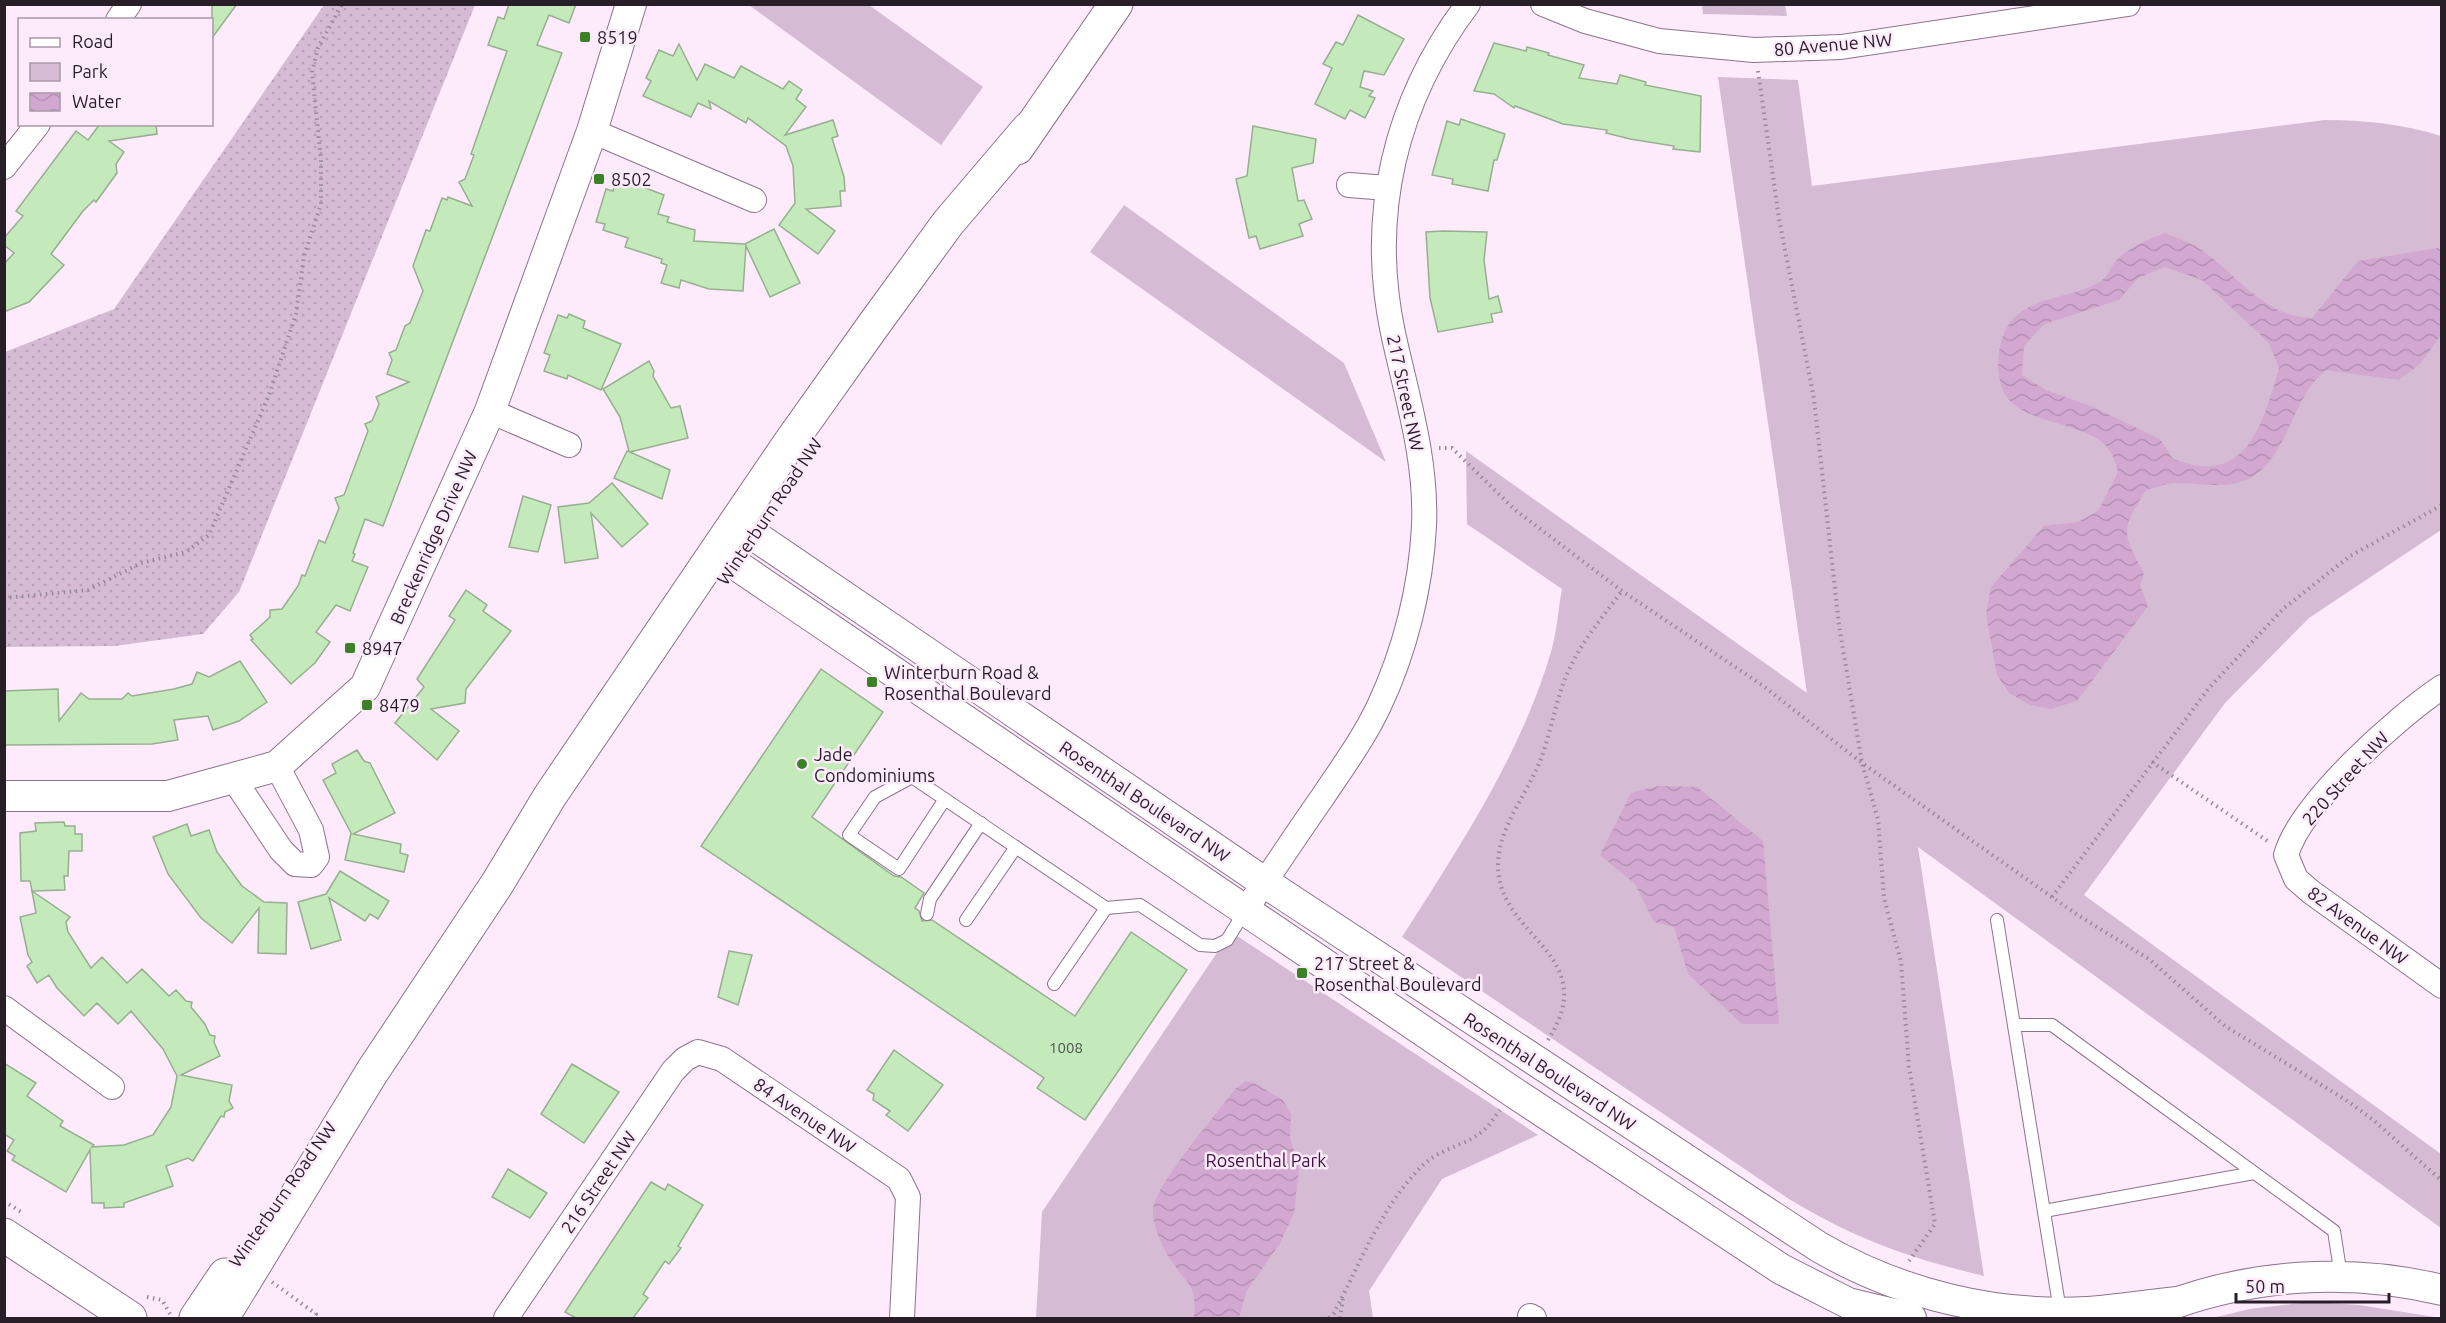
<svg xmlns="http://www.w3.org/2000/svg" width="2446" height="1323" viewBox="0 0 2446 1323" font-family="Ubuntu,sans-serif">
  <style>
    .grass { fill: url(#grass-dots) }
    .park { fill: #d5bbd4 }
    .water { fill: url(#water-waves); fill-rule: evenodd }
    .building { fill: #c4e9bb; stroke: #97ae91; stroke-width: 1.5 }
    .lines { fill: none; stroke-linecap: round; stroke-linejoin: round }
    .service-casing { stroke: #8d738c; stroke-width: 14 }
    .minor-casing { stroke: #8d738c; stroke-width: 26 }
    .tertiary-casing { stroke: #8d738c; stroke-width: 32 }
    .secondary-casing { stroke: #8d738c; stroke-width: 35 }
    .path { stroke: #988a98; stroke-width: 4; stroke-dasharray: 1.5 4.5; stroke-linecap: butt }
    .service { stroke: #fff; stroke-width: 12 }
    .minor { stroke: #fff; stroke-width: 24 }
    .tertiary { stroke: #fff; stroke-width: 30 }
    .secondary { stroke: #fff; stroke-width: 33 }
    .poi-dot { fill: #3b8227; stroke: #fdebfc; stroke-width: 2 }
    .labels { text-anchor: middle; dominant-baseline: central; stroke-width: 5; stroke-linejoin: round; paint-order: stroke }
    .number-label { font-size: 15px; fill: #4f514d }
    .poi-label { font-size: 18px; fill: #281e28; stroke: #fdebfc; text-anchor: start }
    .street-label { font-size: 18px; fill: #281e28; stroke: #fdebfc }
    .park-label { font-size: 18px; fill: #421043; stroke: #fdebfc }
  </style>
  <defs>
    <pattern id="grass-dots" width="8" height="8" patternUnits="userSpaceOnUse" patternTransform="scale(1.5)"><rect width="8" height="8" fill="#d5bbd4"/><path d="M2 2h.1M6 6h.1" fill="none" stroke="#b7a0b6" stroke-width="1.8" stroke-linecap="round"/></pattern>
    <pattern id="water-waves" width="16" height="10" patternUnits="userSpaceOnUse" patternTransform="scale(1.5)"><rect width="16" height="10" fill="#d2a8d0"/><path d="M0 5q4-4 8 0t8 0" fill="none" stroke="#b490b3"/></pattern>
  </defs>
  <rect width="100%" height="100%" fill="#fdebfc"/>
  <polygon class="grass" points="324,5 475,5 239,592 203,634 115,646 5,647 5,352 114,309"/>
  <g class="park">
    <polygon points="749,5 869,5 983,87 941,145"/>
    <polygon points="1702,5 1785,5 1787,16 1703,14"/>
    <path d="M1718,77L1798,80L1812,186L2325,120C2364,120 2404,124 2441,136V530L2309,618L2225,703L2084,895L2441,1154V1228L1918,847L1984,1276C1909,1258 1855,1239 1789,1199L1402,937C1460,846 1520,756 1551,652C1557,632 1558,609 1562,589L1467,524L1466,451L1807,693Z"/>
    <polygon points="1124,205 1344,363 1386,462 1090,252"/>
    <polygon points="1231,932 1538,1135 1442,1179 1369,1291 1373,1318 1036,1318 1042,1212"/>
    <polygon points="2309,1302 2359,1305 2441,1318 2212,1318 2250,1309"/>
  </g>
  <g class="water">
    <path d="M2165,233C2175,237 2186,241 2195,246C2234,269 2262,318 2312,318L2358,261L2438,248L2442,251L2441,335L2421,363L2399,380L2326,370C2291,397 2287,463 2246,480C2221,490 2198,482 2173,483C2164,484 2154,488 2146,490C2121,530 2121,532 2144,573L2140,586L2148,606L2077,701L2051,709L2030,705L2009,693L1997,675L1986,614L1991,587L2044,526L2078,522L2098,511L2118,472C2116,466 2114,457 2110,451C2093,424 2036,425 2012,403C1991,385 1995,332 2017,315C2044,294 2074,298 2101,281C2107,278 2110,269 2114,263C2127,248 2146,240 2165,233ZM2165,267L2202,280L2269,343L2279,368C2267,407 2254,472 2200,466C2191,465 2182,462 2173,459L2160,439L2093,407L2046,390L2022,375L2024,346L2044,324L2119,300L2138,278Z"/>
    <polygon points="1658,786 1697,787 1763,841 1779,1024 1742,1024 1688,974 1674,927 1654,922 1635,884 1600,855 1631,793"/>
    <path d="M1246,1081L1254,1083L1283,1100L1291,1115L1290,1138L1299,1168L1294,1213L1280,1243L1246,1292L1239,1318H1194C1197,1284 1189,1287 1172,1262C1163,1249 1152,1225 1153,1210C1154,1186 1219,1111 1236,1088Z"/>
  </g>
  <g class="building">
    <polygon points="212,4 237,4 212,38"/>
    <polygon points="509,4 576,4 569,23 549,15 537,45 562,53 383,526 365,519 353,553 355,554 352,561 368,567 360,586 350,611 336,605 316,632 330,642 315,663 291,684 251,640 253,639 250,635 270,617 270,610 282,609 298,586 302,575 305,576 319,540 325,543 339,508 335,498 344,495 368,431 365,424 372,421 379,404 376,397 409,382 387,374 392,360 389,353 396,350 405,326 410,323 423,291 413,266 426,230 430,231 442,198 447,200 448,197 472,206 459,182 465,179 474,155 471,154 507,51 488,45 498,17 504,19"/>
    <polygon points="1358,15 1404,39 1384,75 1364,71 1360,87 1373,91 1369,96 1375,98 1365,118 1350,110 1345,119 1315,104 1332,68 1323,64 1336,42 1343,45"/>
    <polygon points="1494,43 1526,51 1527,47 1549,53 1548,55 1584,65 1579,78 1617,84 1620,75 1646,82 1645,85 1701,96 1700,152 1673,149 1674,146 1630,139 1606,133 1607,130 1563,124 1515,106 1514,108 1494,94 1474,91"/>
    <polygon points="679,44 697,80 705,64 734,78 741,66 783,89 789,81 802,90 796,99 806,107 785,135 833,120 838,136 832,138 844,177 845,191 840,191 841,206 806,209 835,231 818,254 779,225 795,203 793,166 786,146 748,118 746,123 709,101 711,109 698,103 691,117 643,96 651,81 646,78 659,50 673,56"/>
    <polygon points="1461,119 1505,134 1497,160 1494,160 1488,191 1452,184 1453,179 1432,175 1447,121 1459,125"/>
    <polygon points="100,124 156,124 157,134 109,141 124,152 116,164 117,173 96,202 94,200 83,211 51,254 64,265 29,302 4,312 4,264 14,253 4,245 4,238 23,216 16,211 76,131 88,140"/>
    <polygon points="1253,126 1316,139 1313,163 1292,168 1298,201 1304,200 1312,219 1299,224 1303,236 1260,249 1256,236 1249,238 1236,179 1247,176"/>
    <polygon points="617,177 664,195 658,214 669,217 667,222 695,230 694,241 745,244 774,229 800,283 770,297 746,246 743,291 709,289 681,280 679,288 661,283 667,265 661,263 662,259 625,247 628,238 603,230 605,224 596,222 606,189 613,191"/>
    <polygon points="1443,231 1487,232 1484,260 1489,299 1498,296 1502,312 1491,314 1493,322 1438,332 1430,298 1426,232"/>
    <polygon points="569,314 585,321 583,328 621,344 601,390 568,375 567,379 544,371 550,355 544,353 558,315 567,318"/>
    <polygon points="649,361 654,371 653,376 671,408 680,406 688,438 630,452 670,470 662,499 614,478 627,451 629,451 620,417 603,389"/>
    <polygon points="612,483 648,524 622,547 591,513 598,558 565,563 558,507 589,503"/>
    <polygon points="523,496 551,505 538,552 509,547"/>
    <polygon points="466,590 487,605 483,611 511,631 466,689 465,703 431,709 459,731 437,760 395,723 424,687 417,679 455,620 449,616"/>
    <polygon points="240,661 267,702 239,721 213,730 208,716 174,720 178,740 152,744 4,745 4,691 58,689 59,721 81,693 89,699 122,699 128,693 132,696 174,689 192,684 197,672 209,677"/>
    <polygon points="821,669 883,712 812,817 894,876 901,877 924,893 915,908 919,911 922,921 932,920 1075,1016 1131,932 1187,970 1085,1120 1037,1088 1044,1078 701,846"/>
    <polygon points="357,750 364,761 370,763 395,813 353,834 401,844 400,853 408,855 404,872 345,860 351,833 323,780 336,773 332,764"/>
    <polygon points="64,822 65,826 75,826 75,834 82,834 82,851 69,851 68,876 64,876 65,890 32,891 30,881 21,881 20,833 36,831 35,823"/>
    <polygon points="187,824 191,836 209,830 217,852 242,886 264,902 287,903 286,954 258,953 259,908 232,943 201,918 168,874 153,837"/>
    <polygon points="340,871 389,901 378,919 370,914 365,921 329,898 341,940 311,949 298,902 326,894"/>
    <polygon points="32,891 70,917 66,922 68,932 91,968 102,957 127,983 142,969 169,996 176,990 186,1001 192,1002 191,1007 205,1024 210,1035 215,1036 214,1042 220,1056 181,1075 232,1085 229,1101 233,1108 225,1112 224,1117 221,1116 193,1161 188,1158 166,1166 173,1186 124,1203 124,1207 104,1208 104,1203 92,1203 90,1150 66,1192 12,1160 15,1156 7,1151 14,1140 4,1134 4,1063 36,1083 27,1096 63,1121 60,1126 94,1145 92,1147 124,1145 153,1135 171,1107 177,1076 163,1049 131,1011 118,1024 97,1003 84,1016 57,988 49,975 37,983 27,966 32,962 28,955 20,917 36,913"/>
    <polygon points="729,951 752,955 738,1005 718,997"/>
    <polygon points="894,1050 943,1085 908,1131 886,1115 890,1111 873,1100 874,1094 867,1090"/>
    <polygon points="572,1064 619,1092 584,1143 541,1114"/>
    <polygon points="508,1169 547,1193 530,1218 492,1197"/>
    <polygon points="651,1182 665,1190 668,1184 703,1205 678,1246 681,1248 669,1264 665,1261 643,1294 648,1298 633,1318 576,1318 565,1312"/>
  </g>
  <g class="lines">
    <defs>
      <g id="service">
        <polyline points="945,799 899,869 849,835 875,797 912,777 1106,908 1140,905 1200,945 1215,946 1227,940 1245,911"/>
        <polyline points="927,914 930,899 981,823"/>
        <polyline points="966,920 1016,847"/>
        <polyline points="1997,920 2060,1311"/>
        <polyline points="1054,984 1106,908"/>
        <polyline points="2016,1025 2052,1025 2334,1231 2341,1276"/>
        <polyline points="2044,1211 2254,1173"/>
      </g>
      <g id="minor">
        <polyline points="1543,4 1585,21 1659,41 1754,50 1841,47 2128,4"/>
        <polyline points="118,20 129,4"/>
        <polyline points="592,131 754,200"/>
        <polyline points="4,167 38,124"/>
        <polyline points="1349,185 1387,188"/>
        <polyline points="490,411 569,445"/>
        <path d="M2442,687C2397,717 2301,803 2286,855L2296,879L2311,892L2442,986"/>
        <polyline points="233,778 281,850 295,864 311,865 317,857 311,830 277,766"/>
        <path d="M1245,911C1271,873 1296,835 1322,798C1342,768 1364,738 1379,706C1405,651 1421,587 1424,526C1427,460 1407,397 1393,333C1368,215 1395,101 1468,4"/>
        <polyline points="4,1008 112,1087"/>
        <polyline points="1530,1316 1534,1318"/>
        <polyline points="506,1318 673,1071 685,1059 698,1052 722,1059 899,1179 908,1197 902,1318"/>
      </g>
      <g id="tertiary">
        <path d="M736,523L1264,882L1819,1247C1900,1294 1994,1317 2087,1312C2117,1310 2147,1305 2178,1302"/>
        <polyline points="717,552 1513,1092 1781,1269 1848,1303 1911,1318"/>
        <polyline points="4,796 168,796 277,766 365,687 490,411 592,131 631,4"/>
        <path d="M2159,1309C2249,1274 2348,1267 2442,1290"/>
      </g>
      <g id="secondary">
        <polyline points="1017,148 1116,4"/>
        <polyline points="4,1235 130,1318"/>
        <polyline points="196,1318 225,1275"/>
        <polyline points="222,1318 372,1072 497,884 550,796 789,444 875,323 948,223 1028,129"/>
      </g>
    </defs>
    <use href="#service" class="service-casing"/>
    <use href="#minor" class="minor-casing"/>
    <use href="#tertiary" class="tertiary-casing"/>
    <use href="#secondary" class="secondary-casing"/>
    <g class="path">
      <polyline points="1758,71 1779,219 1814,399 1839,625 1862,763 1878,819 1884,898 1901,962 1909,1067 1935,1224 1909,1261"/>
      <polyline points="1439,448 1452,448 1514,509 1622,591 1762,685 1862,763 2076,914 2149,959 2225,1026 2346,1100 2372,1119 2442,1181"/>
      <polyline points="4,598 88,590 141,563 186,552 209,535 269,395 296,314 304,256 321,204 321,160 312,72 318,48 342,4"/>
      <polyline points="2152,762 2269,842"/>
      <polyline points="2052,897 2209,688 2283,609 2350,556 2442,505"/>
      <path d="M1548,1040C1603,954 1500,939 1498,867C1497,831 1524,798 1538,766C1550,738 1554,707 1565,679C1578,646 1601,619 1622,591"/>
      <polyline points="4,1201 21,1212"/>
      <polyline points="272,1282 316,1314 312,1318"/>
      <polyline points="147,1297 162,1300 170,1314"/>
      <path d="M1329,1318L1334,1313C1361,1262 1381,1207 1422,1166C1439,1149 1461,1147 1479,1134C1488,1128 1493,1119 1500,1110"/>
      <polyline points="1340,1318 1343,1298"/>
    </g>
    <use href="#service" class="service"/>
    <use href="#minor" class="minor"/>
    <use href="#tertiary" class="tertiary"/>
    <use href="#secondary" class="secondary"/>
  </g>
  <g class="poi-dot">
    <rect x="579" y="31" width="12" height="12" rx="3"/>
    <rect x="593" y="173" width="12" height="12" rx="3"/>
    <rect x="344" y="642" width="12" height="12" rx="3"/>
    <rect x="866" y="676" width="12" height="12" rx="3"/>
    <rect x="361" y="699" width="12" height="12" rx="3"/>
    <circle cx="802" cy="764" r="6"/>
    <rect x="1296" y="967" width="12" height="12" rx="3"/>
  </g>
  <g class="labels">
    <g class="number-label">
      <text x="1066" y="1047">1008</text>
    </g>
    <g class="poi-label">
      <text x="597" y="37">8519</text>
      <text x="611" y="179">8502</text>
      <text x="362" y="648">8947</text>
      <text x="884" y="672">Winterburn Road &amp;<tspan x="884" dy="21">Rosenthal Boulevard</tspan></text>
      <text x="379" y="705">8479</text>
      <text x="814" y="754">Jade<tspan x="814" dy="21">Condominiums</tspan></text>
      <text x="1314" y="963">217 Street &amp;<tspan x="1314" dy="21">Rosenthal Boulevard</tspan></text>
    </g>
    <g class="street-label">
      <text transform="translate(1833 44) rotate(-5)">80 Avenue NW</text>
      <text transform="translate(1406 393) rotate(78)">217 Street NW</text>
      <text transform="translate(769 511) rotate(-56)">Winterburn Road NW</text>
      <text transform="translate(433 537) rotate(-66)">Breckenridge Drive NW</text>
      <text transform="translate(2345 778) rotate(-48)">220 Street NW</text>
      <text transform="translate(1145 801) rotate(34)">Rosenthal Boulevard NW</text>
      <text transform="translate(2358 925) rotate(36)">82 Avenue NW</text>
      <text transform="translate(1550 1071) rotate(33)">Rosenthal Boulevard NW</text>
      <text transform="translate(805 1115) rotate(34)">84 Avenue NW</text>
      <text transform="translate(598 1182) rotate(-56)">216 Street NW</text>
      <text transform="translate(282 1194) rotate(-55)">Winterburn Road NW</text>
    </g>
    <g class="park-label">
      <text x="1266" y="1160">Rosenthal Park</text>
    </g>
  </g>
  <rect width="2446" height="1323" fill="none" stroke="#281e28" stroke-width="12"/>
  <rect x="18" y="18" width="195" height="108" fill="#fdebfc" stroke="#a899a7" stroke-width="1.5"/>
  <rect x="30" y="38" width="30" height="9" fill="#ffffff" stroke="#a899a7" stroke-width="1.5"/>
  <text x="72" y="48" font-size="18" fill="#281e28">Road</text>
  <rect x="30" y="63" width="30" height="18" fill="#d5bbd4" stroke="#a899a7" stroke-width="1.5"/>
  <text x="72" y="78" font-size="18" fill="#281e28">Park</text>
  <rect x="30" y="93" width="30" height="18" fill="url(#water-waves)" stroke="#a899a7" stroke-width="1.5"/>
  <text x="72" y="108" font-size="18" fill="#281e28">Water</text>
  <path d="M2236 1293v9h153v-9" fill="none" stroke="#281e28" stroke-width="3"/>
  <text x="2245" y="1293" font-size="18" fill="#281e28" stroke="#fdebfc" stroke-width="4.5" paint-order="stroke">50 m</text>
</svg>
